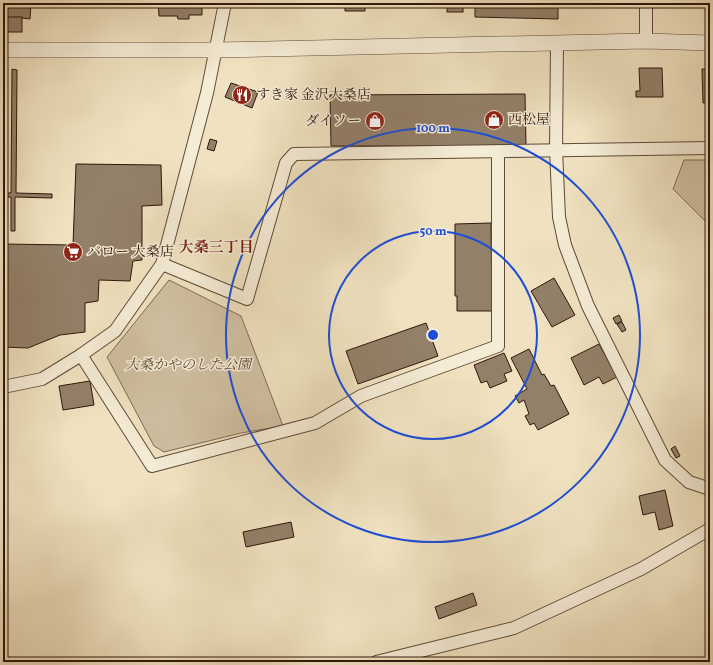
<svg xmlns="http://www.w3.org/2000/svg" width="713" height="665" viewBox="0 0 713 665" font-family="Vollkorn,'Noto Serif JP',serif">
  <style>
    .green { fill: #cfbfa1; stroke: #7f6a56 }
    .building { fill: #938069; stroke: #2f160a }
    .lines { fill: none; stroke-linecap: round; stroke-linejoin: round }
    .minor-casing { stroke: #5f4938; stroke-width: 14 }
    .tertiary-casing { stroke: #5f4938; stroke-width: 16 }
    .minor { stroke: #f5ecd6; stroke-width: 12 }
    .tertiary { stroke: #f5ecd6; stroke-width: 15 }
    .ring { fill: none; stroke: #1d4ed8; stroke-width: 2 }
    .labels { text-anchor: middle; dominant-baseline: central; stroke-width: 3; stroke-linejoin: round; paint-order: stroke }
    .poi-label { font-size: 14px; fill: #2f160a; stroke: #f5ecd6; text-anchor: start }
    .park-label { font-size: 14px; font-style: italic; fill: #5f4937; stroke: #f5ecd6 }
    .neighbourhood-label { font-size: 15px; font-weight: bold; fill: #7a1f14; stroke: #f5ecd6 }
    .centre { fill: #1d4ed8; stroke: #f5ecd6; stroke-width: 2 }
    .ring-label { font-size: 12px; text-anchor: middle; font-weight: bold; fill: #1d4ed8; stroke: #f5ecd6; stroke-width: 3; stroke-linejoin: round; paint-order: stroke }
  </style>
  <rect width="100%" height="100%" fill="#f0e2c0"/>
  <filter id="stains"><feTurbulence type="fractalNoise" baseFrequency=".005" numOctaves="4"/><feColorMatrix values="0 0 0 0 .2 0 0 0 0 .09 0 0 0 0 .02 0 0 0 .5 -.17"/></filter>
  <radialGradient id="worn" r=".72"><stop offset=".6" stop-color="#630" stop-opacity="0"/><stop offset="1" stop-color="#630" stop-opacity=".3"/></radialGradient>
  <g class="green">
    <polygon points="684,160 710,160 710,226 673,189"/>
    <polygon points="169,280 241,316 283,426 241,433 164,452 154,446 107,357"/>
  </g>
  <g class="building">
    <polygon points="3,3 31,3 30,19 14,17 14,21 3,20"/>
    <polygon points="158,3 202,3 202,15 189,15 189,19 178,19 177,16 159,16"/>
    <polygon points="313,3 419,3 419,4 365,5 365,11 345,11 345,5 313,5"/>
    <rect x="447" y="3" width="16" height="9"/>
    <polygon points="475,3 558,3 558,19 475,17"/>
    <rect x="3" y="17" width="19" height="15"/>
    <polygon points="639,68 662,68 663,97 636,97 636,91 640,91"/>
    <polygon points="12,69 17,70 16,193 52,194 52,198 15,197 15,231 11,231 11,197 3,197 3,193 11,193"/>
    <polygon points="702,69 710,69 710,102 703,103"/>
    <polygon points="231,83 258,92 252,108 225,97"/>
    <polygon points="525,94 526,146 331,146 330,95"/>
    <polygon points="210,139 217,141 214,151 207,149"/>
    <polygon points="76,164 161,165 162,205 142,206 142,260 133,261 130,281 99,280 98,301 85,303 85,332 60,335 28,348 3,347 3,244 73,245"/>
    <polygon points="491,223 492,311 457,311 457,296 455,296 455,224"/>
    <polygon points="554,278 575,315 552,327 531,291"/>
    <polygon points="619,315 622,321 616,324 613,318"/>
    <polygon points="622,322 626,330 622,332 617,324"/>
    <polygon points="426,323 438,356 358,384 346,351"/>
    <polygon points="599,344 617,377 603,384 599,377 584,385 571,358"/>
    <polygon points="529,349 542,375 544,374 551,386 554,385 569,414 538,430 534,423 530,425 525,416 529,414 524,400 519,403 515,396 527,389 511,358"/>
    <polygon points="504,353 512,371 504,374 507,381 490,388 487,381 481,383 474,365"/>
    <polygon points="90,381 94,405 63,410 59,386"/>
    <polygon points="675,446 680,456 676,458 671,449"/>
    <polygon points="665,490 673,526 659,530 655,512 643,515 639,496"/>
    <polygon points="291,522 294,537 246,547 243,532"/>
    <polygon points="473,593 477,605 439,619 435,607"/>
  </g>
  <g class="lines">
    <defs>
      <g id="minor">
        <polyline points="225,3 207,93 162,264 247,299 286,163 294,154 710,148"/>
        <polyline points="646,3 646,41"/>
        <polyline points="557,43 556,150 559,217 565,245 588,306 665,460 689,482 710,489"/>
        <polyline points="81,355 152,466 315,423 361,396 498,346 498,151"/>
        <polyline points="3,387 42,379 81,355 115,331 162,264"/>
        <polyline points="376,662 514,628 641,569 710,529"/>
      </g>
      <polyline id="tertiary" points="3,50 215,50 646,41 710,43"/>
    </defs>
    <use href="#minor" class="minor-casing"/>
    <use href="#tertiary" class="tertiary-casing"/>
    <use href="#minor" class="minor"/>
    <use href="#tertiary" class="tertiary"/>
  </g>
  <g class="ring">
    <circle cx="433" cy="335" r="104"/>
    <circle cx="433" cy="335" r="207"/>
  </g>
  <defs>
    <symbol id="restaurant-disc" viewBox="-11 -11 22 22"><circle r="9.5" fill="#8f2418" stroke="#f5ecd6"/><path d="M-5-6h1v4h1v-4h1v4h1v-4h1v5L-1.5 .5V6h-2V.5L-5-1ZM5-6V6H3V1.5H1.5Q1.5-4 5-6Z" fill="#fff"/></symbol>
    <symbol id="shop-disc" viewBox="-11 -11 22 22"><circle r="9.5" fill="#8f2418" stroke="#f5ecd6"/><path d="M-5-2.5h2.3a2.7 3.5 0 0 1 5.4 0H5L5.5 6h-11ZM-1.5-2.5h3a1.5 2.3 0 0 0-3 0Z" fill="#fff"/></symbol>
    <symbol id="supermarket-disc" viewBox="-11 -11 22 22"><circle r="9.5" fill="#8f2418" stroke="#f5ecd6"/><path d="M-6-5.5h2.5l.6 2H6L4.5 2H-2.5L-4.4-4H-6ZM-1.5 3.2a1.3 1.3 0 1 0 .1 0ZM3 3.2a1.3 1.3 0 1 0 .1 0Z" fill="#fff"/></symbol>
  </defs>
  <g fill-rule="evenodd">
    <use href="#restaurant-disc" x="231" y="84" width="22" height="22"/>
    <use href="#shop-disc" x="483" y="109" width="22" height="22"/>
    <use href="#shop-disc" x="364" y="110" width="22" height="22"/>
    <use href="#supermarket-disc" x="62" y="241" width="22" height="22"/>
  </g>
  <g class="labels">
    <g class="poi-label">
      <text x="256" y="95">すき家 金沢大桑店</text>
      <text x="508" y="120">西松屋</text>
      <text x="361" y="121" text-anchor="end">ダイソー</text>
      <text x="87" y="252">バロー 大桑店</text>
    </g>
    <g class="park-label">
      <text x="188" y="365">大桑かやのした公園</text>
    </g>
    <g class="neighbourhood-label">
      <text x="216" y="248">大桑三丁目</text>
    </g>
  </g>
  <circle cx="433" cy="335" r="6" class="centre"/>
  <g class="ring-label">
    <text x="433" y="132">100 m</text>
    <text x="433" y="235">50 m</text>
  </g>
  <rect width="713" height="665" fill="none" stroke="#f0e2c0" stroke-width="16"/>
  <rect x="4" y="4" width="705" height="657" fill="none" stroke="#2f160a" stroke-width="2"/>
  <rect x="8" y="8" width="697" height="649" fill="none" stroke="#2f160a"/>
  <rect width="100%" height="100%" filter="url(#stains)"/>
  <rect width="100%" height="100%" fill="url(#worn)"/>
</svg>
